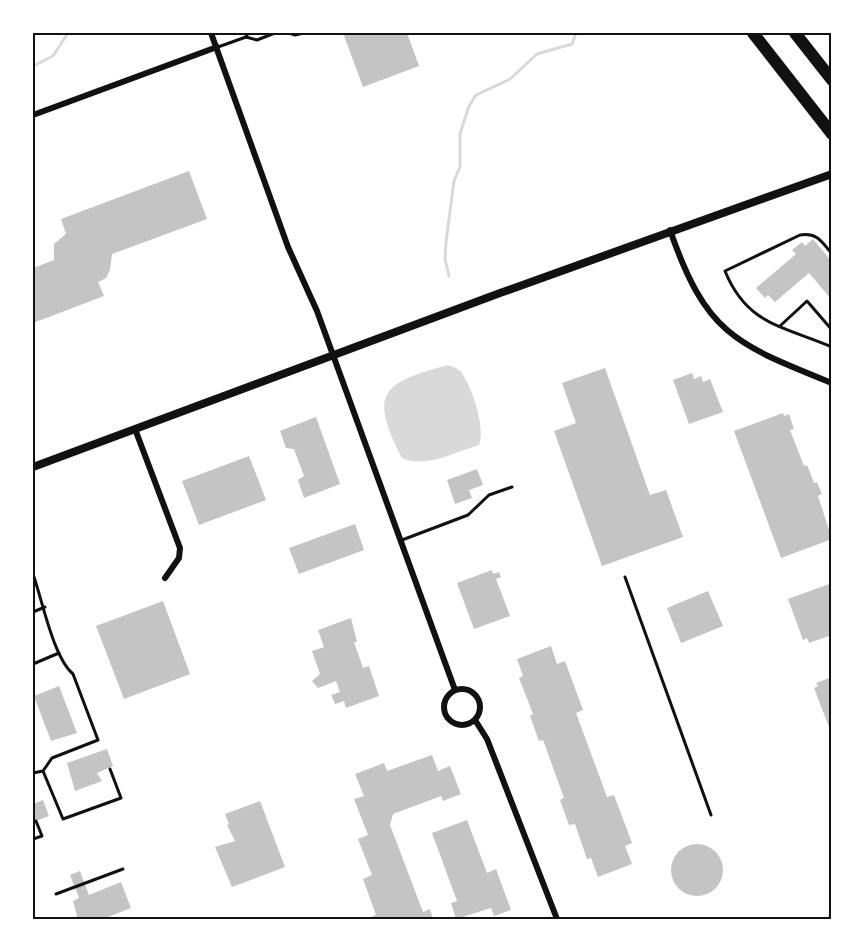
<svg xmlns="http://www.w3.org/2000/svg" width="865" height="952" viewBox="0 0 865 952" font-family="Helvetica,sans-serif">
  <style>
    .water { fill: #d9d9d9 }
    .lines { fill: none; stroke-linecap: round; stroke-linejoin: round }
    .stream { stroke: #d9d9d9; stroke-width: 3 }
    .building { fill: #c4c4c4 }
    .service { stroke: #111; stroke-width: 3 }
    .minor { stroke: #111; stroke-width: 6 }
    .tertiary { stroke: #111; stroke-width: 8 }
    .motorway { stroke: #111; stroke-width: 12 }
    .neatline { fill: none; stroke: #111; stroke-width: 2 }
  </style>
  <rect width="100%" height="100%" fill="#fff"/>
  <path class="water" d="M448,365C452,367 458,368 461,372C472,387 486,428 479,445C456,452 424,469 402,458C369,393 381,383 448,365Z"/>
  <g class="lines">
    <g class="stream">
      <polyline points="33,66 53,56 68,33"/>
      <polyline points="449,276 445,259 446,242 454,181 460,167 460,134 469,106 476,95 510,79 537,54 572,44 576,33"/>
      <polyline points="827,919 832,913"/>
    </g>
  </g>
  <g class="building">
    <polygon points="343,33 407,33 419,66 363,87"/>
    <polygon points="189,171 207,219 112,254 110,270 106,278 98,282 104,296 33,323 33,268 54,260 54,244 66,234 61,219"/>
    <polygon points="813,239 832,262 832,300 809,273 775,302 768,295 765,298 756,288 796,254 792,250 802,242 805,246"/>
    <polygon points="605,368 650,495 666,490 683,537 602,566 554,431 576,423 562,383"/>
    <polygon points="692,373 694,379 701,376 703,382 710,379 723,412 689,424 673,380"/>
    <polygon points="783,413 784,416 789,414 794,429 790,430 804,466 807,465 814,483 817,482 822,494 818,496 832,539 781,558 734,431"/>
    <polygon points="316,417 340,484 304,498 298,480 304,476 294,449 286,448 280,431"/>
    <polygon points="249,456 266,500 199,525 182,481"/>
    <polygon points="477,469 483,485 469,490 472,498 455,504 447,480"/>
    <polygon points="355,524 364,550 299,574 289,548"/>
    <polygon points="492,570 493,574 499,572 501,577 496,579 510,616 474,629 457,583"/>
    <polygon points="832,583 832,635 809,643 807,638 803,640 788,599"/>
    <polygon points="708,591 723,626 681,643 667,608"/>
    <polygon points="163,601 190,674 124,699 96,626"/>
    <polygon points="351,618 357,642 354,642 363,668 369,666 379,696 346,708 344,701 335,704 331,695 340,692 336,681 318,688 312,681 320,674 312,651 324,647 318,630"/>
    <polygon points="551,646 557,664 565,661 583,710 576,713 607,797 614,795 632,843 625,846 632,864 598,877 591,858 587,859 575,824 569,825 560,800 564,798 543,740 539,741 530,716 533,714 519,678 523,676 517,659"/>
    <polygon points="832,677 832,735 814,688 818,686 816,683"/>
    <polygon points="59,686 77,733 51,741 34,696"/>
    <polygon points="107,749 113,766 97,773 102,781 75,791 67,763"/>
    <polygon points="432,755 438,771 450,766 461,794 443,801 441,796 393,814 390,825 423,912 430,909 433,919 366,919 376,915 363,879 372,875 358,839 368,835 354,799 364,796 355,774 384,763 387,771"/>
    <polygon points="43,800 49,816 33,822 33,804"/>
    <polygon points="260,801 285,867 232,887 215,847 235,841 227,825 229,824 225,814"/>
    <polygon points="467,820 487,873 496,869 511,910 494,916 491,908 456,919 451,903 457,901 432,833"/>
    <circle cx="697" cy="870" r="26"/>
    <polygon points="80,871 89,895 121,882 131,908 103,919 78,919 73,901 79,898 70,875"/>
  </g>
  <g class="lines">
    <g class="service">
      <polyline points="289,33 295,35 304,33"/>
      <polyline points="246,37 257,40 275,33"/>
      <polyline points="218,47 246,37 248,33"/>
      <path d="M832,254C822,242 817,232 800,235L725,271C747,325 783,326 832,347"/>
      <polyline points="780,326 807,301 832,330"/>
      <polyline points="402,540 468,515 489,495 512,487"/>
      <path d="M33,574C42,599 53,657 73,674L98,740L52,758L43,771L33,773"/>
      <polyline points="625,577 711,815"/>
      <polyline points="33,612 45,607"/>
      <polyline points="33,664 59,653"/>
      <polyline points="43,771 63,819 121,798 110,769"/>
      <polyline points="33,839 42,836 36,821"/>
      <polyline points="56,894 123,869"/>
    </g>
    <g class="minor">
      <polyline points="211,33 288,247 317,311 455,690"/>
      <polyline points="33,115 217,47"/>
      <path d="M670,230C706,334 735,344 832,383"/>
      <polyline points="135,429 180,548 179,558 165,578"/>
      <circle cx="462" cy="707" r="18"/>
      <polyline points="475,720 487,739 557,919"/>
    </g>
    <polyline class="tertiary" points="33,467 500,293 832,174"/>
    <g class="motorway">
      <polyline points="753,33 832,134"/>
      <polyline points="795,33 832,80"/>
    </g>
  </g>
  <rect width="865" height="952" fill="none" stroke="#ffffff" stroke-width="69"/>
  <rect x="34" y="34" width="796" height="884" class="neatline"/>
</svg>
